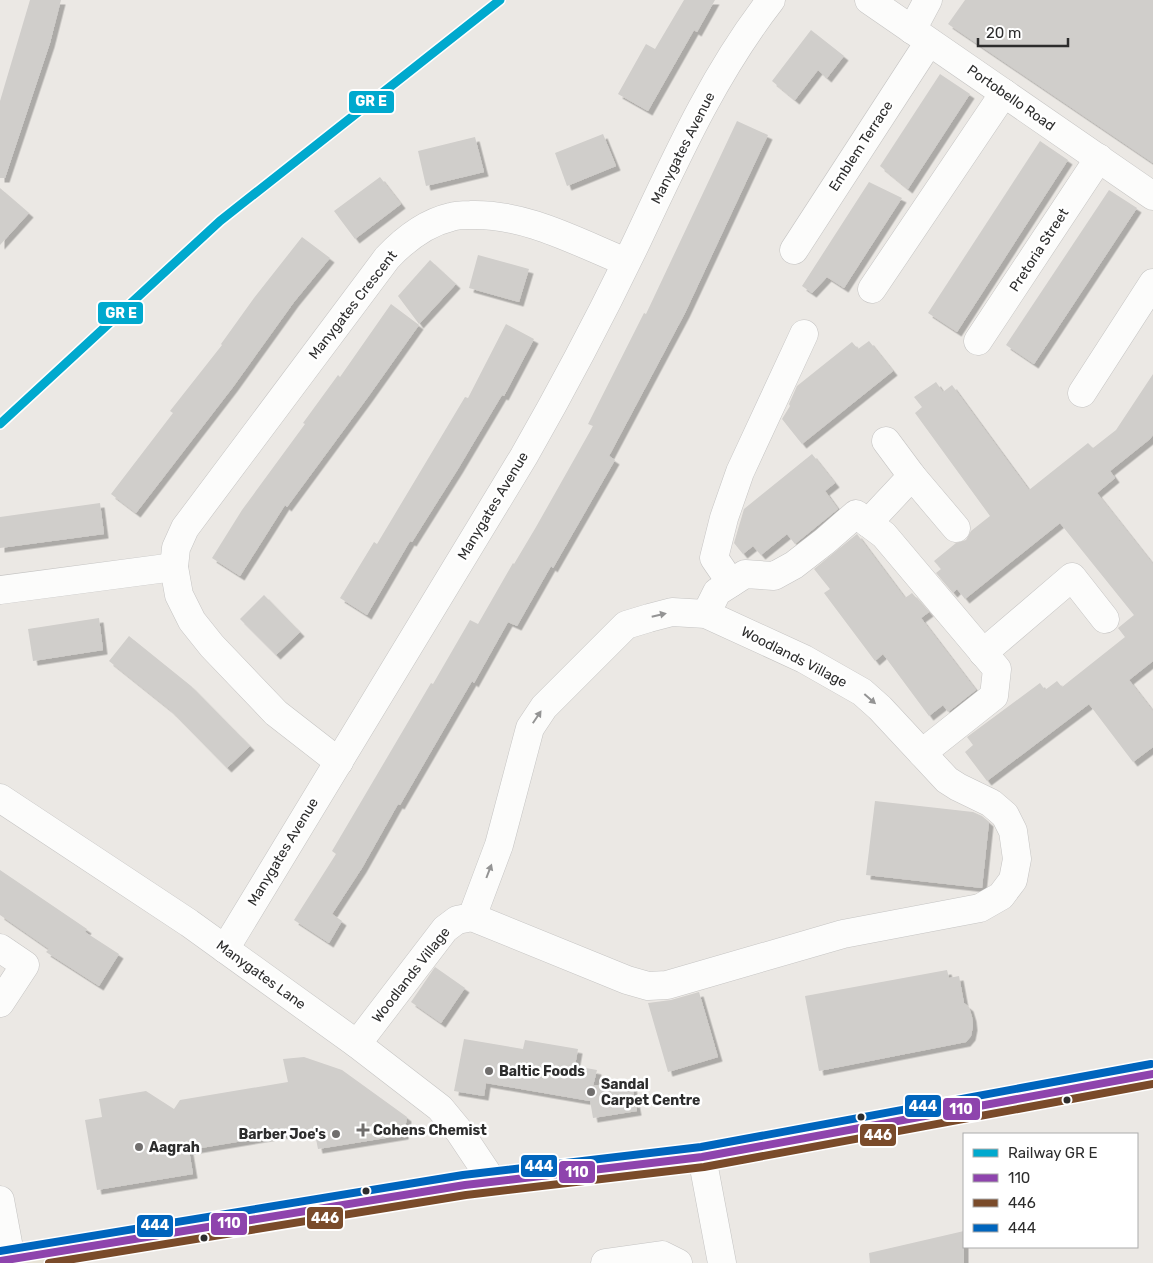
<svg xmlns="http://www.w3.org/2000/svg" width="1153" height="1263" viewBox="0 0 1153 1263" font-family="Rubik,sans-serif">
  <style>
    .building { fill: #d0cecb; filter: url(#shadow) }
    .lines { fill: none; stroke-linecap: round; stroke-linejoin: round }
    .minor-casing { stroke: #c5c4c3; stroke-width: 29 }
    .major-casing { stroke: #c6c5c3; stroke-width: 29 }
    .minor { stroke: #fcfcfb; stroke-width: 28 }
    .major { stroke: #e7e3d6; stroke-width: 28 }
    .bus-1-casing { stroke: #fff; stroke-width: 11 }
    .bus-2-casing { stroke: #fff; stroke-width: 11 }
    .bus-3-casing { stroke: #fff; stroke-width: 11 }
    .bus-1 { stroke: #8e44ad; stroke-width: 8 }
    .bus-2 { stroke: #7a4b2a; stroke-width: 8 }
    .bus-3 { stroke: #0065bd; stroke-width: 8 }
    .rail-1-casing { stroke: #fff; stroke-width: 12 }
    .rail-1 { stroke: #00a9ce; stroke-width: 9 }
    .oneway { fill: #949494 }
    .poi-dot { fill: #706e6d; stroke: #fff; stroke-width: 2 }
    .bus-dot { fill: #2d2d2d; stroke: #fff; stroke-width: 2 }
    .labels { text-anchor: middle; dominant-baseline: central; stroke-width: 5; stroke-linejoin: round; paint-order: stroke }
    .street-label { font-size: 14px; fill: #2d2d2d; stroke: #fff }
    .poi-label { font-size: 14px; font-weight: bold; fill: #2d2d2d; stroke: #fff; text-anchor: start }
    .line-badge { stroke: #fff; stroke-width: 2 }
    .badge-label { font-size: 14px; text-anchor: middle; font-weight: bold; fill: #fff }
  </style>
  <defs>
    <filter id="shadow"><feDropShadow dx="4.5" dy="4.5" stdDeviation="0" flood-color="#0004"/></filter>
  </defs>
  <rect width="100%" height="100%" fill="#ebe8e4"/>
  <g class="building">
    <polygon points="30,0 61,0 50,43 5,178 0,178 0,101"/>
    <polygon points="684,0 715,0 697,32 694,30 648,111 618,94 646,44 655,49"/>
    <polygon points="965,0 1153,0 1153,163 948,24"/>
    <polygon points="811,30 844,56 827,78 818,70 795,100 772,81"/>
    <polygon points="940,74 970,94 908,189 880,166"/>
    <polygon points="737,121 768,135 685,313 609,456 615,460 553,568 551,566 517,626 508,622 474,683 472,681 400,805 398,804 362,868 332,914 342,921 329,943 294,920 336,854 332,851 431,683 433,684 470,620 478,624 513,563 514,564 536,527 593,426 588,424 644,313 646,314"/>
    <polygon points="603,134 616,166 567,186 555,153"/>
    <polygon points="475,137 484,172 426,186 418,151"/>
    <polygon points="1040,141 1068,160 957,332 928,313"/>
    <polygon points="380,177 401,204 355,239 334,211"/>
    <polygon points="869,182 902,198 844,288 827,277 812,293 802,286"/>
    <polygon points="0,188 29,213 0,245"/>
    <polygon points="1109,190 1137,208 1034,364 1006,345"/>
    <polygon points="302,237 330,258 294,302 233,387 136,513 111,494 173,413 170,411 222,345 221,344 254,298"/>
    <polygon points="478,255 529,269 519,302 469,288"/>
    <polygon points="430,260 456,284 419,324 398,296"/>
    <polygon points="391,304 419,325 368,397 287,507 285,505 240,576 212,558 242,510 305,424 303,423 338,375 340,377"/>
    <polygon points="506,324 534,339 504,396 502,395 458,469 412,542 410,541 367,615 340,598 374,542 377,544 465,397 468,398"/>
    <polygon points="869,341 893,371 802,444 782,419 790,406 789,404 797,386 852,342 858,349"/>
    <polygon points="1153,374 1153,435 1150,439 1110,471 1115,478 1097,493 1153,564 1153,661 1129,680 1153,711 1153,747 1133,762 1089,704 987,781 965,752 973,745 967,737 1040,683 1045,690 1057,681 1062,687 1125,637 1118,628 1134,615 1060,523 965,599 957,589 953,593 936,573 941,569 934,561 956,543 966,540 971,531 990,516 915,413 922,407 914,397 936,382 943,392 952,385 1029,490 1088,443 1093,448 1116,430"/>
    <polygon points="812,454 835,483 825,491 838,509 795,544 787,534 761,555 753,546 743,554 734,543 744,509"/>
    <polygon points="100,503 104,534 0,548 0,517"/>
    <polygon points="857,534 905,598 912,593 929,612 921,618 976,690 948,712 943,705 929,716 883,654 875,661 824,593 830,589 814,569"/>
    <polygon points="264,595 300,632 276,655 240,619"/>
    <polygon points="99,618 103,650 33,661 28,629"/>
    <polygon points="129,636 191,686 250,746 227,768 169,709 109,661"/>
    <polygon points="875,801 973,812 982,816 989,822 982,888 866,875"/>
    <polygon points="0,870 87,929 85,932 119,954 99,986 46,952 49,949 0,915"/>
    <polygon points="435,967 465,988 441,1023 411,1002"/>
    <polygon points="947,970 949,978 959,976 964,1003 969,1007 972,1017 973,1026 971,1036 966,1042 819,1071 805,996"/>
    <polygon points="699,992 718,1057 668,1072 648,1003 671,1000"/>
    <polygon points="464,1039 523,1049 525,1040 578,1049 575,1066 597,1070 593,1086 631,1080 637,1111 593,1118 590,1100 590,1101 486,1083 484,1096 454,1091"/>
    <polygon points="304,1057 342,1070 407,1117 404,1135 318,1149 314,1129 189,1150 193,1174 97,1190 85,1120 102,1117 99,1099 146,1091 174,1109 180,1100 288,1082 283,1059"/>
    <polygon points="964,1231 964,1263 870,1263 869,1253"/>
  </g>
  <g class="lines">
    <defs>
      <g id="minor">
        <polyline points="869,0 1153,196"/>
        <polyline points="912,30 928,0"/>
        <polyline points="794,250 929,42"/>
        <polyline points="872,289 1004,93"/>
        <polyline points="978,341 1099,158"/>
        <polyline points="1082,393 1153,283"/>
        <polyline points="886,441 912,476"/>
        <polyline points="868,523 912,476 956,528"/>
        <polyline points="731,583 714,558 724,518 740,472 804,334"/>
        <polyline points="0,590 174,567"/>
        <polyline points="706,614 717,592 745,574 774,576 794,565 825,541 856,514 884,535 997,669 994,696 922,753"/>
        <polyline points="983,653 1072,577 1105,619"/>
        <path d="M339,762L276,713L212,646L192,621L179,595L174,567L176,548L185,528L387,258C405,239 425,223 451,217C457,215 464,215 470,215C525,213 577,242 626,262"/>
        <polyline points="0,798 189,923 357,1044 440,1108 459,1131 493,1182"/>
        <polyline points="0,948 25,965 0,1003"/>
        <path d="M225,949L524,456C564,386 602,314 637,241C676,158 714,73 771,0"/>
        <polyline points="357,1044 445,929 457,920 472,917 627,980 648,986 667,985 843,934 980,908 1001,896 1013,880 1017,859 1013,831 1005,815 991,803 958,787 947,780 880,708 862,692 804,659 706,614 672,612 649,618 626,625 544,707 530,728 499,845 472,917"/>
        <polyline points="702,1157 722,1263"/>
        <polyline points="0,1200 11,1259"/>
        <polyline points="605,1263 662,1255 678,1263"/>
      </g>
      <polyline id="major" points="0,1261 288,1213 465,1185 702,1157 1153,1074"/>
    </defs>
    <use href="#minor" class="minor-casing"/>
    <use href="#major" class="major-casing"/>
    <use href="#minor" class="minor"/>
    <use href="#major" class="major"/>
    <defs>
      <polyline id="bus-1" points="0,1261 465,1185 702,1157 1153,1074"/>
      <polyline id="bus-2" points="49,1263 466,1195 704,1167 1153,1084"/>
      <polyline id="bus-3" points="0,1251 463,1175 701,1147 1151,1064"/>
    </defs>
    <use href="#bus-1" class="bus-1-casing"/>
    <use href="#bus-2" class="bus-2-casing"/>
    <use href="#bus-3" class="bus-3-casing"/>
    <use href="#bus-1" class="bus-1"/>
    <use href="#bus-2" class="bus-2"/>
    <use href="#bus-3" class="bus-3"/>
    <defs>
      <polyline id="rail-1" points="0,424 220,221 500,0"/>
    </defs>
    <use href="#rail-1" class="rail-1-casing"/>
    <use href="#rail-1" class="rail-1"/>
  </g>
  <defs><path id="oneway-solid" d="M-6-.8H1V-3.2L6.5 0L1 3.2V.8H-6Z" transform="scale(1.25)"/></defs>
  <g class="oneway">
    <use href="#oneway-solid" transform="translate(659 615) rotate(-13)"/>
    <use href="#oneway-solid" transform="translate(870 699) rotate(41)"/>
    <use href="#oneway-solid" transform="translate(537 717) rotate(-56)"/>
    <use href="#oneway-solid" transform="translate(489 871) rotate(-69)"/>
  </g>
  <g class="poi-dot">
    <circle cx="489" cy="1071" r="5"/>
    <circle cx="591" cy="1092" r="5"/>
    <path d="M360.5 1122.5h5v5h5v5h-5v5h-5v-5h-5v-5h5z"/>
    <circle cx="336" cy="1134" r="5"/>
    <circle cx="139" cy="1147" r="5"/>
  </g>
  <g class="bus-dot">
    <circle cx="1067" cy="1100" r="4.5"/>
    <circle cx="861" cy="1117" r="4.5"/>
    <circle cx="366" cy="1191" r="4.5"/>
    <circle cx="204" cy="1238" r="4.5"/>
  </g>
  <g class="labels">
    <g class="street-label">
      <text transform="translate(1011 98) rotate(35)">Portobello Road</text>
      <text transform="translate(861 146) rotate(-57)">Emblem Terrace</text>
      <text transform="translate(683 148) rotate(-63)">Manygates Avenue</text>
      <text transform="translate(1039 250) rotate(-57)">Pretoria Street</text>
      <text transform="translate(353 305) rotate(-52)">Manygates Crescent</text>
      <text transform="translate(493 506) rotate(-59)">Manygates Avenue</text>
      <text transform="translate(794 657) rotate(27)">Woodlands Village</text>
      <text transform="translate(283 852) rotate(-59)">Manygates Avenue</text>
      <text transform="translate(261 975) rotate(36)">Manygates Lane</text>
      <text transform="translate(411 975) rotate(-52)">Woodlands Village</text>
    </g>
    <g class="poi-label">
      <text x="499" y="1071">Baltic Foods</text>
      <text x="601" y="1084">Sandal<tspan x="601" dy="16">Carpet Centre</tspan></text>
      <text x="373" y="1130">Cohens Chemist</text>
      <text x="326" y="1134" text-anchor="end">Barber Joe's</text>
      <text x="149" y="1147">Aagrah</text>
    </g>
  </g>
  <g class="line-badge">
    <rect x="348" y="90" width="47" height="24" rx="5" fill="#00a9ce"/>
    <rect x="97" y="301" width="47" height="24" rx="5" fill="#00a9ce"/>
    <rect x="904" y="1094" width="38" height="24" rx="5" fill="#0065bd"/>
    <rect x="942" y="1097" width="39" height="24" rx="5" fill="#8e44ad"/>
    <rect x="859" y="1123" width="38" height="24" rx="5" fill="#7a4b2a"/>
    <rect x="520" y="1154" width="38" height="24" rx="5" fill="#0065bd"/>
    <rect x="558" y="1160" width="38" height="24" rx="5" fill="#8e44ad"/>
    <rect x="306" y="1206" width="38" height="24" rx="5" fill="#7a4b2a"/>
    <rect x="210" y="1212" width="38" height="24" rx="5" fill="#8e44ad"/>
    <rect x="136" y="1214" width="38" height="24" rx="5" fill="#0065bd"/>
  </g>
  <g class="badge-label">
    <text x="371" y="106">GR E</text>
    <text x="121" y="318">GR E</text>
    <text x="923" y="1111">444</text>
    <text x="961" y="1114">110</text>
    <text x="878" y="1140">446</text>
    <text x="539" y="1171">444</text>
    <text x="577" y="1177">110</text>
    <text x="325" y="1223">446</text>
    <text x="229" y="1228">110</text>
    <text x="155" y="1230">444</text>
  </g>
  <rect x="963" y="1133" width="175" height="115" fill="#ffffff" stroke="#ababab"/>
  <rect x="973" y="1149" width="25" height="8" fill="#00a9ce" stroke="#ababab"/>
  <text x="1008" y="1158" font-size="15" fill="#2d2d2d">Railway GR E</text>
  <rect x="973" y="1174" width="25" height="8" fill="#8e44ad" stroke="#ababab"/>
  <text x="1008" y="1183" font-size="15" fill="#2d2d2d">110</text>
  <rect x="973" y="1199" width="25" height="8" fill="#7a4b2a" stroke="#ababab"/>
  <text x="1008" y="1208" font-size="15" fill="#2d2d2d">446</text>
  <rect x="973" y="1224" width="25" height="8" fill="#0065bd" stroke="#ababab"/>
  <text x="1008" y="1233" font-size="15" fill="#2d2d2d">444</text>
  <path d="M978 38v8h90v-8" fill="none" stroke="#2d2d2d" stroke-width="2.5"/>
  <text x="986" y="38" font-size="15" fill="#2d2d2d" stroke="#ffffff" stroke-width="4" paint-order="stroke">20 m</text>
</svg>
